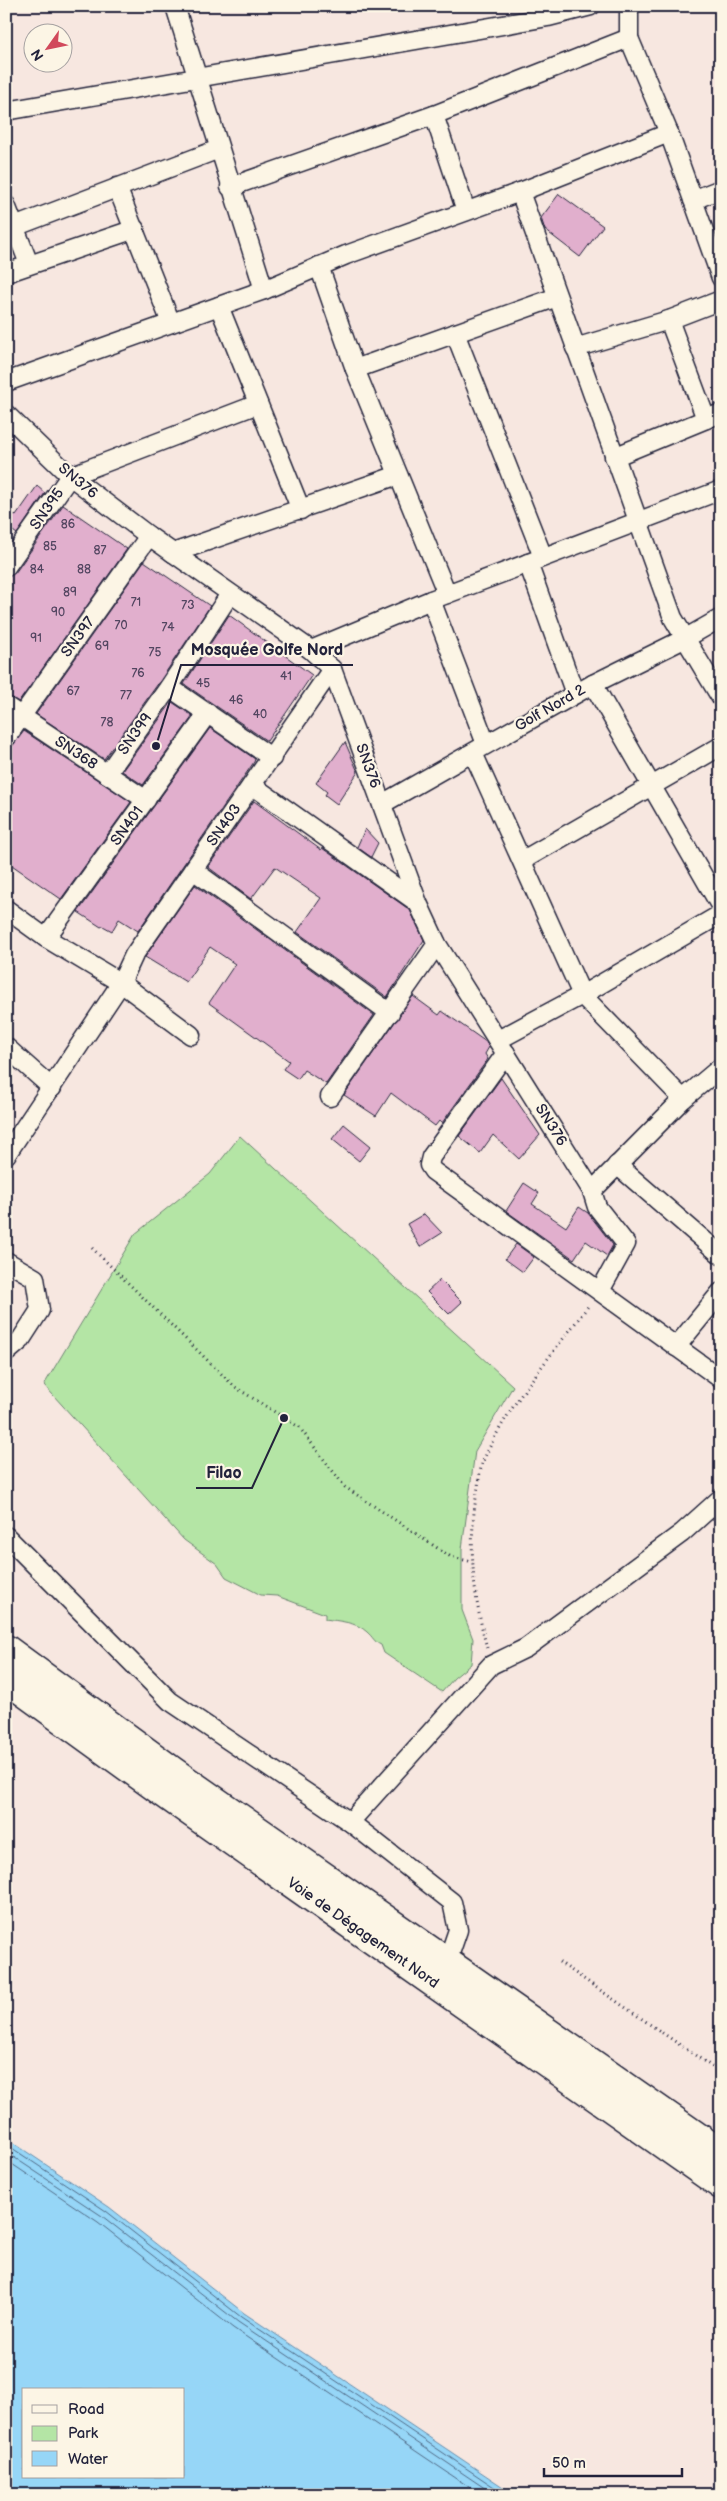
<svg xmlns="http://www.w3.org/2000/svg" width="727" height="2501" viewBox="0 0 727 2501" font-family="'Balsamiq Sans',sans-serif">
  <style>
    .green { fill: #b4e5a5; stroke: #6b8470 }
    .water { fill: #96d6f7; stroke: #688eac; fill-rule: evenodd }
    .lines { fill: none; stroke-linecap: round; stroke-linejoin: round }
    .shore { stroke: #506a86; stroke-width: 1 }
    .building { fill: #e1afcd; stroke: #22223b }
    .minor-casing { stroke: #22223b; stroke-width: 21 }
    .trunk-casing { stroke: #22223b; stroke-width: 31 }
    .path { stroke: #22223b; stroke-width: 3; stroke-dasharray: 1 4; stroke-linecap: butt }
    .minor { stroke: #fcf5e5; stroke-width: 18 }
    .trunk { stroke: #fcf5e5; stroke-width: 28 }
    .labels { text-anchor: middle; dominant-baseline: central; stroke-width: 4.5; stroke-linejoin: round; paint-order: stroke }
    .number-label { font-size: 12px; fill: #524560 }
    .street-label { font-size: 15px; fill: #22223b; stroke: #fcf5e5 }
    .leader { fill: none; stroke: #22223b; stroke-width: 2 }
    .callout-dot { fill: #22223b; stroke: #fcf5e5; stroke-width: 2 }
    .callout-label { font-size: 16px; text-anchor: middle; font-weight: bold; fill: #22223b; stroke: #fcf5e5; stroke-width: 4.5; stroke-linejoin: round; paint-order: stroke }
  </style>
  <rect width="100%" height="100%" fill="#f7e7e0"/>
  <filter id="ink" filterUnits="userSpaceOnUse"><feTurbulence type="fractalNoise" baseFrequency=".02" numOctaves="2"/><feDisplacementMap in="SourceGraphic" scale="10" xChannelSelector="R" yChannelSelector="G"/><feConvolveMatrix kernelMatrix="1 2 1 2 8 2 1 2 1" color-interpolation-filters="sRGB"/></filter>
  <g filter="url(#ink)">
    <path class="green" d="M240,1136L513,1386L475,1451L462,1549V1610L473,1639L471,1664L454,1678L442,1692L384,1653L381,1645C374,1642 373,1637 367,1632C357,1622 338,1621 325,1619V1614L277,1596L261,1595L226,1577L217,1564L184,1540L44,1385L135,1234L210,1174Z"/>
    <path class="water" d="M6,2138L109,2207L244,2313L515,2495H6ZM24,2390H184V2477H24Z"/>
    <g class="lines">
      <g class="shore">
        <polyline points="6,2144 106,2211 241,2317 506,2495"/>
        <polyline points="6,2152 102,2216 238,2322 495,2495"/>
        <polyline points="6,2160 98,2222 233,2328 481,2495"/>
      </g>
    </g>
    <g class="building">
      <polygon points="559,194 603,226 580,257 545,230 541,218"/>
      <polygon points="37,486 45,493 17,534 6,526 6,508 16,516"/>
      <polygon points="63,505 127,549 19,702 6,695 6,579 15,573"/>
      <polygon points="144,561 210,606 160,681 104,759 36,714"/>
      <polygon points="229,615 312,675 267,741 184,684"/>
      <polygon points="172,702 193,716 143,785 122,771"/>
      <polygon points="210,728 255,759 254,762 138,931 119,919 112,931 103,926 101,927 78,912"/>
      <polygon points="24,731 131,802 61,899 6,861 6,748 14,744"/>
      <polygon points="345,742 358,772 337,804 325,795 327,792 316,783"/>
      <polygon points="254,801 321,850 322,848 410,910 424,940 387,997 297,932 321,898 275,867 251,899 208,867"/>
      <polygon points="365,829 378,843 371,857 357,847"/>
      <polygon points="195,885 374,1015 326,1084 304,1070 298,1079 283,1069 289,1061 209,1003 235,964 210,947 186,982 145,957"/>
      <polygon points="413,996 439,1015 442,1011 486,1042 489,1047 485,1054 488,1059 442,1123 439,1121 435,1126 391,1093 376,1116 344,1095"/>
      <polygon points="501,1078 540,1135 519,1159 493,1135 480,1153 459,1136"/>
      <polygon points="344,1124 371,1146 359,1161 332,1139"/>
      <polygon points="524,1183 539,1193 532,1204 566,1227 579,1207 588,1213 613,1245 607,1256 586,1241 574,1259 506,1211"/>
      <polygon points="424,1214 442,1233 420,1247 407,1224"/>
      <polygon points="516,1244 534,1257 523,1272 505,1259"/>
      <polygon points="440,1280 462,1302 449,1314 427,1292"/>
    </g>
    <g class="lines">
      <defs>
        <g id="minor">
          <polyline points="175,6 264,290"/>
          <polyline points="629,6 629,38 669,133 721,278"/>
          <polyline points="6,111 548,17 591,6"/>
          <polyline points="434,115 466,211"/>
          <polyline points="117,187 171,323"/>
          <polyline points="230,187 434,115 629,38"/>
          <polyline points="520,192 673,618 721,698"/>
          <polyline points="693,200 721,189"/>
          <polyline points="6,205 29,264"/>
          <polyline points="14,227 219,149"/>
          <polyline points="319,266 355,369 447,594"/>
          <polyline points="6,273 135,229"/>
          <polyline points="219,306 301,510"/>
          <polyline points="669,320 706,419"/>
          <polyline points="455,333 543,557"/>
          <polyline points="575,348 669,320 721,300"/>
          <polyline points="355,369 557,297"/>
          <polyline points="6,382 264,290 346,255 520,192 669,133"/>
          <polyline points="6,414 70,476 149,536 311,650 332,669 418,903 437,944 592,1191 683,1099 721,1067"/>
          <polyline points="614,457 721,413"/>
          <polyline points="173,553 398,475"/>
          <polyline points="528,563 575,694"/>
          <polyline points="6,567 70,476 258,404"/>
          <polyline points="431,600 486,744"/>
          <polyline points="311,650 431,600 721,490"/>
          <polyline points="593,684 721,907"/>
          <polyline points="169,687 272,758"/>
          <polyline points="6,706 146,800"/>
          <polyline points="6,738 149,536"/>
          <polyline points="473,753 582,995 683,1099"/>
          <polyline points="107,774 169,687 230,594"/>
          <polyline points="252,785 418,903"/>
          <polyline points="382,804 593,684 686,638 721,618"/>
          <polyline points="523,860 721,746"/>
          <polyline points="193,870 390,1013"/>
          <polyline points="6,909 46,938 121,983 191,1035"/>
          <polyline points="46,938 208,713"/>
          <polyline points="498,1040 582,995 721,914"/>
          <polyline points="6,1047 52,1088"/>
          <polyline points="506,1053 431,1157 429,1165 433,1171 721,1379"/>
          <polyline points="330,1097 437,944"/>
          <polyline points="6,1155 121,983 134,955 332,669"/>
          <polyline points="617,1165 721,1255"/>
          <polyline points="592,1191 597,1207 626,1244 600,1291"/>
          <polyline points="6,1261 35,1278 40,1310 20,1341 6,1353"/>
          <polyline points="676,1347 721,1292"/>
          <polyline points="6,1536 170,1701 350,1822 452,1902 458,1930 447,1962"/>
          <polyline points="350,1822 491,1665 526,1648 682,1533 721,1498"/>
        </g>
        <g id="trunk">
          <polyline points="6,1649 174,1772 721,2153"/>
          <polyline points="6,1679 162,1792 721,2185"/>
        </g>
      </defs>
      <use href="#minor" class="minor-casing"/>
      <use href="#trunk" class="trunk-casing"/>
      <g class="path">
        <polyline points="92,1248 235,1387 299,1427 345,1487 451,1557 473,1562"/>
        <path d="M487,1648C473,1596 467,1541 478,1487C479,1479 480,1469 483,1461C509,1403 551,1356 589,1305"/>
        <polyline points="559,1962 721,2073"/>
      </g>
      <use href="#minor" class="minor"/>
      <use href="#trunk" class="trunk"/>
    </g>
  </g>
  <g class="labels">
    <g class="number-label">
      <text x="68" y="524">86</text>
      <text x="50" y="546">85</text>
      <text x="100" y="550">87</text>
      <text x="37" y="569">84</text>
      <text x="84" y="569">88</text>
      <text x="70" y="592">89</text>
      <text x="136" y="602">71</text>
      <text x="188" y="605">73</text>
      <text x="58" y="612">90</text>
      <text x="121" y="625">70</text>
      <text x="168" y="627">74</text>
      <text x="36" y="638">91</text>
      <text x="102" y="646">69</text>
      <text x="155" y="652">75</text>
      <text x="138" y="673">76</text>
      <text x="286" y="676">41</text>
      <text x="203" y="683">45</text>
      <text x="73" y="691">67</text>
      <text x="126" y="695">77</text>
      <text x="236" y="700">46</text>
      <text x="260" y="714">40</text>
      <text x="107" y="722">78</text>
    </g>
    <g class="street-label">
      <text transform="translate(78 481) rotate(40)">SN376</text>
      <text transform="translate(47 509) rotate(-55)">SN395</text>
      <text transform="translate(78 637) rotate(-54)">SN397</text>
      <text transform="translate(550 708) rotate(-30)">Golf Nord 2</text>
      <text transform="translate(135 734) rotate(-55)">SN399</text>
      <text transform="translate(76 753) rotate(34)">SN368</text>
      <text transform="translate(368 766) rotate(70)">SN376</text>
      <text transform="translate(224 825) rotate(-55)">SN403</text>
      <text transform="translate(127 826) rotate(-54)">SN401</text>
      <text transform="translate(551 1125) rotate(58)">SN376</text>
      <text transform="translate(363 1933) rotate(35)">Voie de Dégagement Nord</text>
    </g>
  </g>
  <path class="leader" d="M156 746L181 665H353M284 1418L252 1488H196"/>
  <g class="callout-dot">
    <circle cx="156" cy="746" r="5"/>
    <circle cx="284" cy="1418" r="5"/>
  </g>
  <g class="callout-label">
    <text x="267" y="655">Mosquée Golfe Nord</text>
    <text x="224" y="1478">Filao</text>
  </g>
  <rect width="727" height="2501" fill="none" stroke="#fcf5e5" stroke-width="25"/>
  <rect x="12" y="12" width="702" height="2476" fill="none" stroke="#22223b" stroke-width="2" filter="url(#ink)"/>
  <rect x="22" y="2388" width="162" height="90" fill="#fcf5e5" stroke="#a5a1a1"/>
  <rect x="32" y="2405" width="25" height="8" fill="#fcf5e5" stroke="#a5a1a1"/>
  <text x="68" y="2414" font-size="15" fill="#22223b">Road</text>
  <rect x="32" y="2426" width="25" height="15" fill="#b4e5a5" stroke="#a5a1a1"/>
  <text x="68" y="2438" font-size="15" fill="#22223b">Park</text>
  <rect x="32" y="2451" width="25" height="15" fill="#96d6f7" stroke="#a5a1a1"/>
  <text x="68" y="2464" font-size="15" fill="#22223b">Water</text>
  <g transform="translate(48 48) rotate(237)"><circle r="24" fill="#fcf5e5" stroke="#a5a1a1"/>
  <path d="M0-4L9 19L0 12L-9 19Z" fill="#d1495b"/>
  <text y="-8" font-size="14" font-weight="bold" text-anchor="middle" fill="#22223b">N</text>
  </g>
  <path d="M544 2468v8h138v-8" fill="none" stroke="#22223b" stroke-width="2.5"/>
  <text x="552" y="2468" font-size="15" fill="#22223b" stroke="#fcf5e5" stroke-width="4" paint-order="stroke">50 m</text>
</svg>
